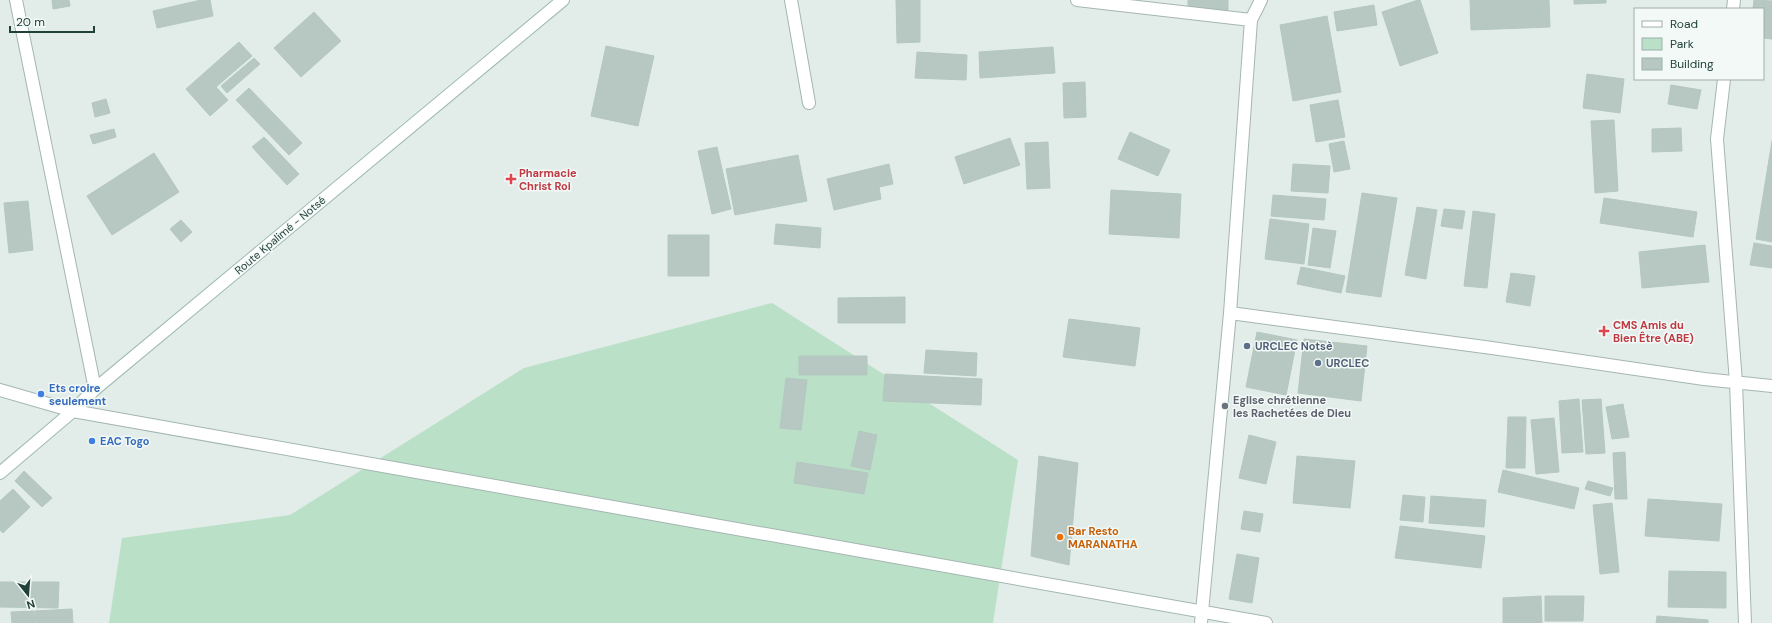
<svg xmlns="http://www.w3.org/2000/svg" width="1772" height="623" font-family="'DM Sans',sans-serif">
	<rect width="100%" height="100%" fill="#e2ede9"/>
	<path fill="#bae0c7" d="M772,303l246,157 -25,163h-884l13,-85 168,-23 234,-147z"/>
	<path fill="#b7c8c2" stroke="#b4c7c1" d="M52,0h17l1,6 -17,3z
		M201,0h9l3,16 -56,12 -4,-17z
		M896,0h24v42l-23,1z
		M1188,0h40v10h-40z
		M1418,0h2l18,53 -38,13 -18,-54z
		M1470,0h79l1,27 -79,3z
		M1574,0h32v3l-32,1z
		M1754,0l18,1v38l-9,-1v-29h-10z
		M1374,5l3,20 -40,6 -3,-19z
		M314,12l27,29 -40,36 -27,-29z
		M1327,16l14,76 -48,9 -13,-76z
		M239,42l13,14 -36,31 12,13 -18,16 -24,-27z
		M606,46l48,10 -16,70 -47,-10z
		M1053,47l2,26 -75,5 -1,-26z
		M917,52l50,3 -1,25 -51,-2z
		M254,58l6,6 -33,29 -6,-7z
		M1587,74l37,5 -4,34 -37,-5z
		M1085,82l1,35 -22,1 -1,-35z
		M1671,85l30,5 -4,19 -29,-5z
		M249,88l53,55 -13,12 -53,-55z
		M106,99l4,14 -15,4 -3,-14z
		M1338,100l7,37 -29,5 -6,-37z
		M1614,120l4,71 -23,2 -4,-72z
		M1681,128l1,23 -30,1v-23z
		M114,129l2,8 -23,7 -3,-9z
		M1130,132l40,18 -12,26 -40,-17z
		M264,137l35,37 -12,11 -35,-38z
		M1010,138l10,27 -56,19 -9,-27z
		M1344,141l6,28 -16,3 -5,-28z
		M1772,141v101l-16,-3z
		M1048,142l2,46 -23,1 -2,-46z
		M717,147l14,62 -19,5 -14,-63z
		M154,153l25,39 -67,43 -25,-39z
		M798,155l9,46 -72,14 -9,-46z
		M889,164l4,20 -14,3 2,12 -47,11 -7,-31z
		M1293,164l37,2 -2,27 -37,-2z
		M1111,190l70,4 -2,44 -70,-4z
		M1362,193l35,5 -16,99 -35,-5z
		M1273,195l53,4 -2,21 -53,-4z
		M1604,198l93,14 -4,25 -93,-14z
		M28,201l5,49 -24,3 -5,-50z
		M1417,207l20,3 -11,69 -21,-4z
		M1444,209l21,2 -3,18 -21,-3z
		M1473,211l22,3 -8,74 -23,-2z
		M1270,219l39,5 -5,40 -39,-5z
		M181,220l11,12 -11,10 -11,-13z
		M776,224l45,4 -1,20 -46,-4z
		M1313,228l23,3 -6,37 -22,-3z
		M668,235h41v41h-41z
		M1754,243l18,3v22l-22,-3z
		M1705,245l4,37 -67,6 -3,-36z
		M1301,267l44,9 -4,17 -44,-9z
		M1511,273l24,3 -5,30 -24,-4z
		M905,297v26h-67v-25z
		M1069,319l71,9 -5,38 -72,-9z
		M1257,332l40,8 -11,55 -40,-8z
		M1304,339l63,7 -6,55 -63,-8z
		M926,350l51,3 -1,23 -52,-3z
		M799,356h68v19h-68z
		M885,374l97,5 -1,26 -98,-4z
		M786,378l21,2 -6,50 -21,-2z
		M1579,399l4,53 -21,1 -3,-52z
		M1601,399l4,54 -19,1 -4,-54z
		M1623,404l6,33 -17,2 -6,-32z
		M1508,417h18l-1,51h-19z
		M1554,418l5,54 -23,2 -5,-54z
		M859,431l18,4 -7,35 -19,-4z
		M1249,435l27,7 -10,42 -27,-6z
		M1625,452l2,47h-12l-2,-46z
		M1039,456l39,7 -9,102 -38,-9z
		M1297,456l58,5 -5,47 -57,-5z
		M797,462l71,11 -4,21 -70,-11z
		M1503,470l76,18 -5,21 -76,-17z
		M24,471l28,27 -10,9 -27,-26z
		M1588,481l25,7 -3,8 -25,-7z
		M13,489l17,18 -27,26 -3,-3v-29z
		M1403,495l22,2 -2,25 -23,-2z
		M1431,496l55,4 -2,27 -55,-4z
		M1648,499l74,5 -3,37 -74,-5z
		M1612,503l7,69 -19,2 -7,-69z
		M1244,511l19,3 -3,18 -19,-3z
		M1400,526l85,10 -4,32 -86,-10z
		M1237,554l22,4 -7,45 -23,-4z
		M1669,571l57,1v36l-58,-1z
		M0,582h59l-1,26 -58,-1z
		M1541,596l1,27h-39v-25z
		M1545,596h39l-1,25h-38z
		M72,609l1,14h-37l-1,-12z
		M34,611l1,12h-23l-1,-11z
		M1657,616l51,4v3h-52z"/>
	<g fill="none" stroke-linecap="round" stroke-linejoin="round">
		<defs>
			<path id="street" d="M16,0l79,389
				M791,0l18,103
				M1077,0l174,20
				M1733,9l1,-9
				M1724,79l-7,60 19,243 9,241
				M1230,313l262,35 212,31 68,7
				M0,390l73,21 1193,212
				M1201,623l29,-310 21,-293 10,-20"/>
			<path id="secondary" d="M0,473l73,-62 22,-22 468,-389"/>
		</defs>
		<use href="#street" stroke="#a4b6b1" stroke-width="14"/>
		<use href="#secondary" stroke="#a0bab3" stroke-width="14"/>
		<use href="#street" stroke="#fff" stroke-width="12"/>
		<use href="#secondary" stroke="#fff" stroke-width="12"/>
	</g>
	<g fill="#e0444e" stroke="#f3f9f7" stroke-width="1.5">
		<path d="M509 173h4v4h4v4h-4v4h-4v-4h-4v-4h4z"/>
		<path d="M1602 325h4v4h4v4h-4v4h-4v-4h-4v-4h4z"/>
	</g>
	<g fill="#5c6f8a" stroke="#f3f9f7" stroke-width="1.5">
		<circle cx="1247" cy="346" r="4"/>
		<circle cx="1318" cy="363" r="4"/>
	</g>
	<g fill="#3f7fe0" stroke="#f3f9f7" stroke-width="1.5">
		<circle cx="41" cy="394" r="4"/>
		<circle cx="92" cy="441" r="4"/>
	</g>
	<circle fill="#6b7280" stroke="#f3f9f7" stroke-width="1.5" cx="1225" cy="406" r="4"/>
	<circle fill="#e8710a" stroke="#f3f9f7" stroke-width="1.5" cx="1060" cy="537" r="4"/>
	<g text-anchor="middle" stroke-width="3" stroke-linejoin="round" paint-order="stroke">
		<g font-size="11" font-weight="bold" fill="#be3a42" stroke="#f3f9f7" text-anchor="start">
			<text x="519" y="177">Pharmacie<tspan x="519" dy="13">Christ Roi</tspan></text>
			<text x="1613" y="329">CMS Amis du<tspan x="1613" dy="13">Bien Être (ABE)</tspan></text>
		</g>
		<g font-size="11" fill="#21403a" stroke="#f3f9f7">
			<text transform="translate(280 235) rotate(-40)" y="4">Route Kpalimé - Notsé</text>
		</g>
		<g font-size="11" font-weight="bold" fill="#4e5e75" stroke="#f3f9f7" text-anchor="start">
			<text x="1255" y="350">URCLEC Notsè</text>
			<text x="1326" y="367">URCLEC</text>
		</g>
		<g font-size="11" font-weight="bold" fill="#366cbe" stroke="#f3f9f7" text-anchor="start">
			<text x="49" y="392">Ets croire<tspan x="49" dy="13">seulement</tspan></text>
			<text x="100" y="445">EAC Togo</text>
		</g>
		<g font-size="11" font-weight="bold" fill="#5b616d" stroke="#f3f9f7" text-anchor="start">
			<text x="1233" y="404">Eglise chrétienne<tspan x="1233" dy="13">les Rachetées de Dieu</tspan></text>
		</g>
		<g font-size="11" font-weight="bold" fill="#c56008" stroke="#f3f9f7" text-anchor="start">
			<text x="1068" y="535">Bar Resto<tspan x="1068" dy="13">MARANATHA</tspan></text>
		</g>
	</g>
	<rect x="1634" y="8" width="130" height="72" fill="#f3f9f7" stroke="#9fafab"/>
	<rect x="1642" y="21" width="20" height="6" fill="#ffffff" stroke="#9fafab"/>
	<text x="1670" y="28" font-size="12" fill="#21403a">Road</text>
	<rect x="1642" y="38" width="20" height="12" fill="#bae0c7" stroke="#9fafab"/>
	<text x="1670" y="48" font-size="12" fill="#21403a">Park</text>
	<rect x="1642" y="58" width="20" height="12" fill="#b7c8c2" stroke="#9fafab"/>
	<text x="1670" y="68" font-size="12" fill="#21403a">Building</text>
	<g transform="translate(28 595) rotate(163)" stroke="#f3f9f7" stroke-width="3" paint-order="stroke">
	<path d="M0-3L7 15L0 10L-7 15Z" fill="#21403a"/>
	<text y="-6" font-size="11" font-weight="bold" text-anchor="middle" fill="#21403a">N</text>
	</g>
	<path d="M10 26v6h84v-6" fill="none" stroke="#21403a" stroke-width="2"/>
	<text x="16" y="26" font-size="12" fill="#21403a" stroke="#f3f9f7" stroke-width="3" paint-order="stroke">20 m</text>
</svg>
